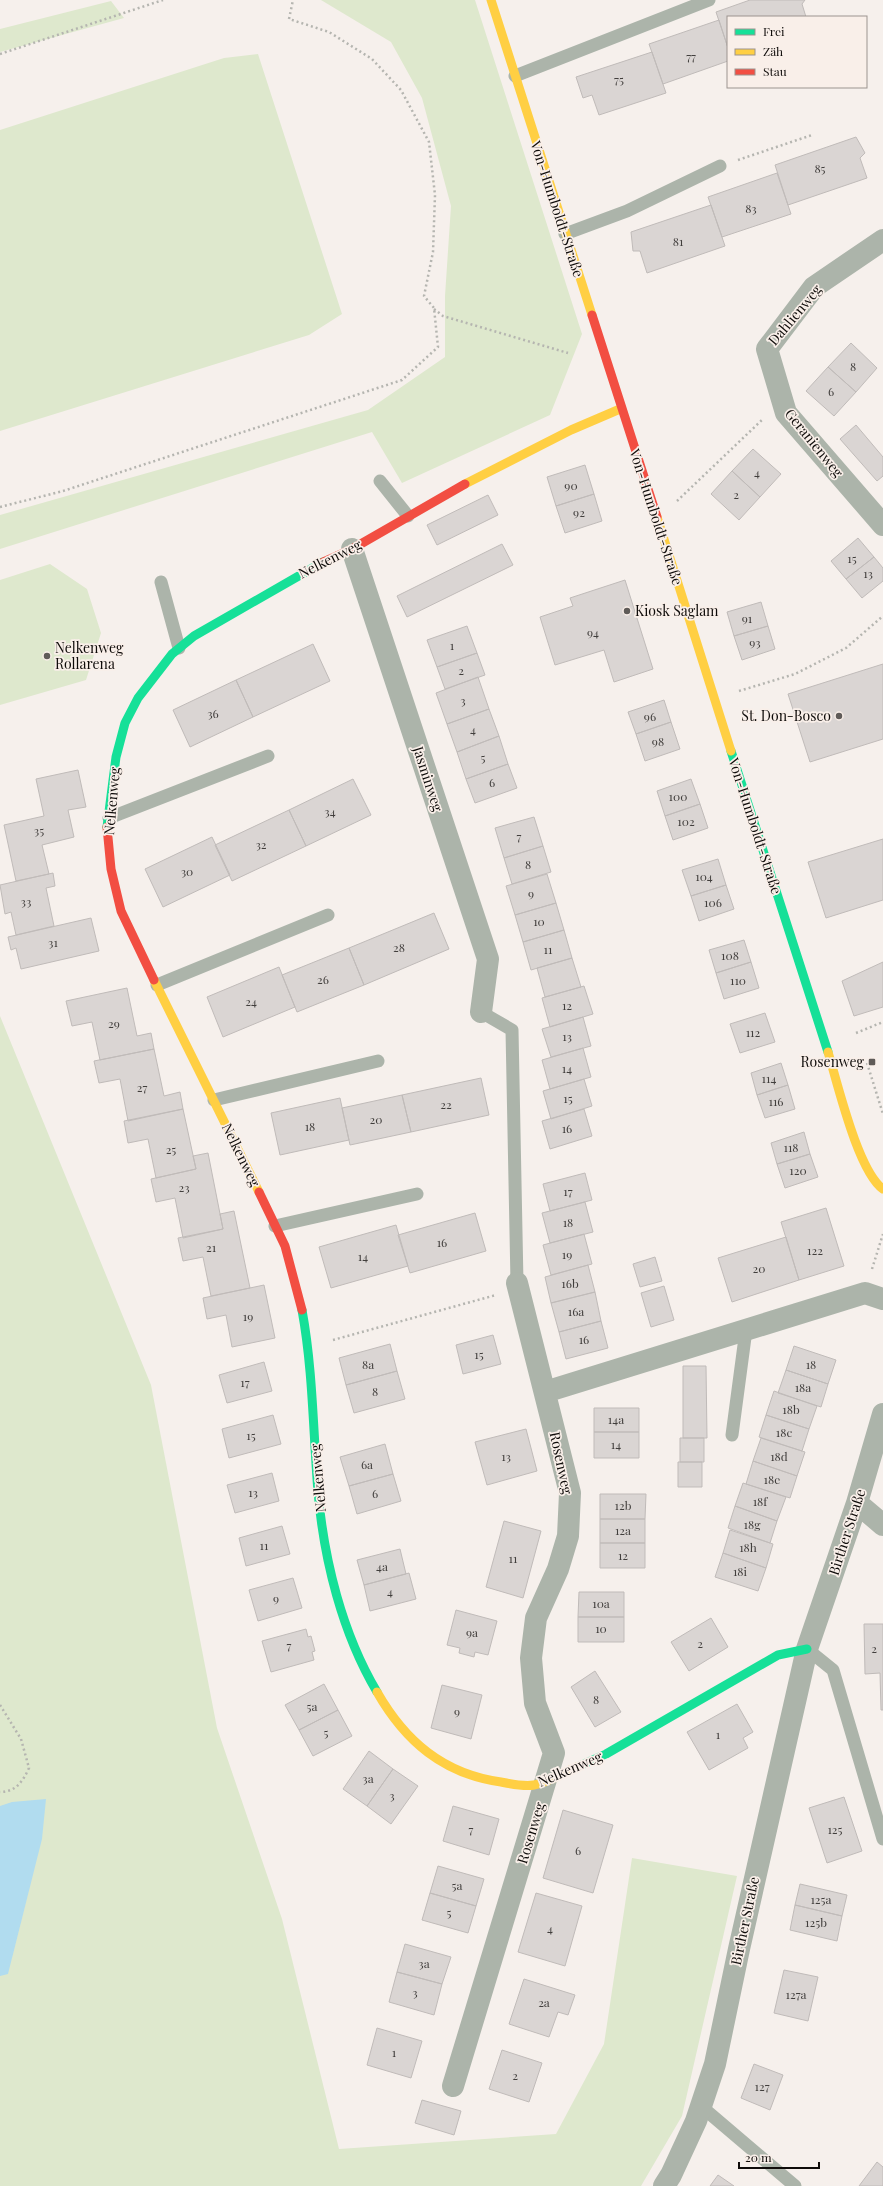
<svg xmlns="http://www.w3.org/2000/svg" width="883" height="2186" font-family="'Playfair Display',serif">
	<rect width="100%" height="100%" fill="#f6f0ec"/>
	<path fill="#dee8cd" d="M321,0h154l107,334 -32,81 -148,68 -30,-51 -372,117v-34l368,-105 77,-53v-61l6,-90 -29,-108 -31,-56z
		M111,1l13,17 -124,34v-23z
		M258,54l84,260 -33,21 -309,96v-301l224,-72z
		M50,564l37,25 14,44 -15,47 -86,25v-125z
		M0,1016l151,369 66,343 65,191 57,230 217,-15 48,-90 28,-186 105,18 -55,240 -41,70h-641z"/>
	<path fill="#b1dcef" d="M46,1799l-4,40 -34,135 -8,2v-170l12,-4z"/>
	<path fill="#dad5d3" stroke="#c0bbb9" d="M750,0h55l-3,4 4,13h-78v31l-12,-36z
		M719,20l9,28v13l-65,23 -14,-40z
		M652,52l14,41 -67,22 -7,-20 -9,3 -7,-21z
		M856,137l9,16 -5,5 7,20 -79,27 -13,-40z
		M777,173l14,41 -69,23 -14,-40z
		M711,205l14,41 -78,27 -7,-22h-7l-2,-19z
		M851,343l26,25 -21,24 -28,-25z
		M828,367l28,25 -22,24 -28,-25z
		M856,425l27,32v19l-6,5 -37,-42z
		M753,449l28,25 -21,23 -28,-26z
		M585,465l9,29 -38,12 -9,-29z
		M732,471l28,26 -21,23 -28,-26z
		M594,494l8,27 -37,12 -9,-27z
		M488,495l10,20 -61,30 -10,-20z
		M858,538l16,19 -28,22 -15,-18z
		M502,544l11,21 -106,52 -10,-21z
		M874,557l9,11v13l-21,17 -16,-19z
		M625,580l28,89 -39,13 -10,-32 -49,15 -15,-48 33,-11 -3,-8z
		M761,602l7,24 -34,10 -7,-24z
		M467,626l10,27 -40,14 -10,-27z
		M768,626l7,23 -33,11 -8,-24z
		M313,644l17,37 -77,36 -17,-37z
		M477,653l8,22 -40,14 -8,-22z
		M883,664v75l-73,23 -22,-68z
		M478,677l11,32 -42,15 -11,-31z
		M236,680l17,37 -63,30 -17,-37z
		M664,700l7,22 -35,12 -8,-22z
		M489,709l10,27 -42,16 -10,-28z
		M671,722l9,27 -35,12 -9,-27z
		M499,736l9,28 -42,15 -9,-27z
		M508,764l9,24 -42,15 -9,-24z
		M78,770l8,37 -18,3 6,27 -32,8 7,29 -33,7 -12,-56 40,-9 -8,-37z
		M353,779l18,36 -65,31 -17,-36z
		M691,779l9,25 -35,12 -8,-25z
		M700,804l8,24 -35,12 -8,-24z
		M289,810l17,36 -74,35 -17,-36z
		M534,817l9,29 -39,12 -9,-30z
		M212,837l18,38 -67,32 -18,-38z
		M883,839v61l-57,18 -18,-56z
		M543,846l8,26 -39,12 -8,-26z
		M718,859l8,26 -35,11 -9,-26z
		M53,873l2,13 -9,2 8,38 -38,9 -5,-23 -6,2 -5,-29z
		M547,874l9,29 -41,12 -9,-29z
		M726,885l8,24 -35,12 -8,-25z
		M556,903l8,27 -41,12 -8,-27z
		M434,913l15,36 -85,36 -15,-37z
		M91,918l8,33 -78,18 -5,-21 -5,2 -3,-13z
		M564,930l8,28 -41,12 -8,-28z
		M744,940l7,22 -35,11 -7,-23z
		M349,948l15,37 -67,27 -15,-37z
		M572,958l9,29 -36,10 -8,-29z
		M751,962l8,26 -35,11 -8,-26z
		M883,962v45l-29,9 -12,-35z
		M279,967l16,40 -72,30 -16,-40z
		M584,986l9,28 -43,13 -8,-29z
		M127,988l10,48 14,-3 3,16 -54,11 -8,-38 -20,4 -6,-25z
		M765,1013l10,29 -35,11 -10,-29z
		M583,1017l8,29 -40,11 -9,-28z
		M583,1048l8,29 -41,12 -8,-29z
		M154,1049l10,47 16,-4 3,17 -55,12 -8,-42 -21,4 -5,-22z
		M781,1063l7,22 -31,10 -6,-22z
		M481,1078l8,37 -78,17 -9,-37z
		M584,1079l8,27 -41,13 -8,-28z
		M788,1085l7,24 -30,9 -8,-23z
		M402,1095l9,37 -61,13 -8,-37z
		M340,1098l9,42 -69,15 -9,-42z
		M183,1109l13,60 -40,9 -8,-39 -20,4 -4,-22z
		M584,1109l8,27 -42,13 -8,-28z
		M804,1132l6,22 -33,10 -6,-21z
		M208,1153l15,76 -40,9 -8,-40 -19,4 -5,-23 45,-10 -3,-13z
		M810,1154l8,23 -33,11 -8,-24z
		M585,1173l7,27 -42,11 -7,-27z
		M585,1202l8,30 -43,11 -8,-30z
		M826,1208l18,58 -45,14 -18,-58z
		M234,1211l16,77 -39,8 -8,-39 -20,4 -5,-23 45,-9 -3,-15z
		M475,1213l11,38 -76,22 -12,-38z
		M396,1225l12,41 -77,22 -12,-41z
		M584,1234l8,30 -41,11 -8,-30z
		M786,1237l13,43 -67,22 -14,-44z
		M655,1257l7,24 -22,6 -7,-23z
		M588,1265l7,27 -44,11 -6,-26z
		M264,1285l11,53 -43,9 -6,-32 -19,4 -4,-21z
		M664,1286l10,34 -23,7 -10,-34z
		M595,1292l6,29 -42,11 -8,-29z
		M601,1321l7,27 -42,11 -7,-27z
		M493,1335l8,29 -38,10 -7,-29z
		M390,1344l7,27 -51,14 -7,-27z
		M794,1346l42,14 -8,24 -42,-14z
		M264,1362l8,29 -45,12 -8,-28z
		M683,1366h23l1,72h-24z
		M786,1370l42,14 -7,23 -43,-14z
		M397,1371l8,28 -51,14 -8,-28z
		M774,1391l43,15 -8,23 -43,-14z
		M594,1408h45v24h-45z
		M273,1415l8,29 -52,14 -7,-29z
		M766,1415l43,14 -7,22 -43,-14z
		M526,1429l11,42 -50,14 -12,-43z
		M594,1432h45v26h-45z
		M680,1438h24v24h-24z
		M761,1438l44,14 -8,24 -44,-15z
		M385,1444l8,30 -44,12 -9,-29z
		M753,1461l44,15 -7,22 -44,-14z
		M678,1462h24v25h-24z
		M272,1473l7,28 -44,12 -8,-28z
		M393,1474l8,27 -44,13 -8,-28z
		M743,1483l43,14 -9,24 -42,-15z
		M600,1494h46l-1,25h-45z
		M735,1506l42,15 -7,22 -42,-15z
		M600,1519h45v24h-45z
		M504,1521l37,10 -18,67 -37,-11z
		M282,1526l8,28 -44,12 -7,-28z
		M730,1530l43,14 -7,24 -43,-15z
		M600,1543h45v25h-45z
		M400,1549l6,25 -42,11 -7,-25z
		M723,1553l43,15 -8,23 -43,-14z
		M409,1573l7,26 -46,12 -6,-26z
		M293,1578l9,30 -44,13 -9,-31z
		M579,1592h45v25h-46z
		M456,1610l41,11 -9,34 -13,-3 -1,5 -15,-4 1,-5 -13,-3z
		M578,1617h46v25h-46z
		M711,1618l17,29 -39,24 -18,-29z
		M864,1624h19v86h-2l-1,-37 -15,1z
		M306,1629l2,8 3,-1 4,15 -3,1 2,8 -43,12 -9,-31z
		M595,1671l26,41 -26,15 -24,-40z
		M324,1684l14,26 -39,20 -14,-25z
		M442,1685l40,10 -11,44 -40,-11z
		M737,1704l16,28 -10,6 5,10 -39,22 -22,-38z
		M338,1710l14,26 -39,20 -14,-26z
		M369,1751l24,18 -26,37 -24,-17z
		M393,1769l25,17 -27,38 -24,-18z
		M844,1797l18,54 -35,12 -18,-55z
		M453,1806l46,13 -10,36 -46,-14z
		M563,1810l50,15 -20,68 -50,-15z
		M438,1866l46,13 -8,27 -46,-13z
		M800,1884l47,11 -5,21 -47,-11z
		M430,1893l46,13 -8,27 -46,-13z
		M536,1893l46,13 -17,60 -47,-14z
		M795,1905l47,11 -5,25 -47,-11z
		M405,1944l46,13 -9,27 -45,-12z
		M784,1970l34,7 -10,44 -34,-8z
		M397,1972l45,12 -8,31 -45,-13z
		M524,1979l51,16 -7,20 -10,-3 -9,25 -40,-13z
		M377,2028l45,13 -11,37 -44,-13z
		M502,2050l40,13 -13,39 -40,-13z
		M754,2064l29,11 -13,35 -29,-12z
		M422,2100l39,11 -7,24 -39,-12z
		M877,2162l6,5v19h-24z
		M718,2175l16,11h-24z"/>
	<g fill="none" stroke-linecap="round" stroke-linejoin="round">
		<path stroke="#b5b5b0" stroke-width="2.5" stroke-dasharray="2 3" stroke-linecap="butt" d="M0,54l163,-54
			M738,160l74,-25
			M434,309l9,7 125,37
			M677,501l86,-82
			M0,507l63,-16 339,-111 36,-33 -4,-39 -10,-12 9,-44 2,-57 -6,-53 -28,-52 -29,-31 -43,-27 -40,-13 4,-19
			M739,691l56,-17 51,-26 37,-32
			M856,1033l27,-11
			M867,1063l16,51
			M872,1269l11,-35
			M333,1340l163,-45
			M0,1705l21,34 8,29c-6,13 -13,24 -29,24"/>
		<path stroke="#acb4aa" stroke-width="13" d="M515,76l194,-76
			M565,234l62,-23 93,-45
			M380,481l28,35
			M161,582l18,66
			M109,818l159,-62
			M157,985l171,-70
			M481,1012l31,18 5,253
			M214,1100l164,-39
			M275,1226l142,-32
			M732,1435l14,-105
			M807,1649l26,21 50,169
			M702,2107l93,79"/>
		<path stroke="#acb4aa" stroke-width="22" d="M883,240l-69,47 -47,62 19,64 97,112
			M352,549l136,410 -7,53
			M545,1392l320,-99 18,6
			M857,1503l26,22
			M453,2086l101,-333 -19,-50 -4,-45 5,-40 22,-49 10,-33 2,-43 -53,-210
			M664,2186l7,-11 25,-54 19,-57 24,-115 68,-300 50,-146 26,-89"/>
		<path stroke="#16e098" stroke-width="9" d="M731,751l97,301
			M107,827l9,-70 9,-34 13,-25 34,-44 22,-18 129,-74
			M302,1310c11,60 11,121 16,182 6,68 24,141 59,200
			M577,1767l29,-13 172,-99 29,-6"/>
		<path stroke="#ffcf43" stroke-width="9" d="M491,0l101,315
			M465,484l106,-54 49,-21
			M657,517l74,234
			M154,980l105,212
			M828,1052c10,33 30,119 55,137
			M377,1692c28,49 66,82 124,90 10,2 23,5 33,3 15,-3 29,-12 43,-18"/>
		<path stroke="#f24e42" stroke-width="9" d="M592,315l65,202
			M323,562l29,-13 113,-65
			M107,827l4,42 10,42 33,69
			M259,1192l26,54 17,64"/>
	</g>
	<g fill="#5f5b58" stroke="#f9efe9" stroke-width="1.5">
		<circle cx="627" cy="611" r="4"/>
		<circle cx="47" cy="656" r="4"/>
		<circle cx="839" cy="716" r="4"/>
		<rect x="868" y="1058" width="8" height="8" rx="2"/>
	</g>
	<g text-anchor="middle" stroke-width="3.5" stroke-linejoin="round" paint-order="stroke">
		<g font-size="12" fill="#413e3c">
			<text x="691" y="61">77</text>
			<text x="619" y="84">75</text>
			<text x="820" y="173">85</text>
			<text x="751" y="213">83</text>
			<text x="678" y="246">81</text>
			<text x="853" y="371">8</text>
			<text x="831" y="396">6</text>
			<text x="757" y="477">4</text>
			<text x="571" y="490">90</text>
			<text x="736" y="499">2</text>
			<text x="579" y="517">92</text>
			<text x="852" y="563">15</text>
			<text x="868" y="578">13</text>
			<text x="747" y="623">91</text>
			<text x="593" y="637">94</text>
			<text x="755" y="647">93</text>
			<text x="452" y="650">1</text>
			<text x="461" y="675">2</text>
			<text x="463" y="705">3</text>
			<text x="213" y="718">36</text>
			<text x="650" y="721">96</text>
			<text x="473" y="734">4</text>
			<text x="658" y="746">98</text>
			<text x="483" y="762">5</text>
			<text x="492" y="787">6</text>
			<text x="678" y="801">100</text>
			<text x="330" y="816">34</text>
			<text x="686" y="826">102</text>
			<text x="39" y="835">35</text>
			<text x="519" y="841">7</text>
			<text x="261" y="849">32</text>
			<text x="528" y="869">8</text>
			<text x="187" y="876">30</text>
			<text x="704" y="881">104</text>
			<text x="531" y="898">9</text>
			<text x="26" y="906">33</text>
			<text x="713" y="907">106</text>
			<text x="539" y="926">10</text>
			<text x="53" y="947">31</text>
			<text x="399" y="952">28</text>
			<text x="548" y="954">11</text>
			<text x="730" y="960">108</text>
			<text x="323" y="984">26</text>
			<text x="738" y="985">110</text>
			<text x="251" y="1006">24</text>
			<text x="567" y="1010">12</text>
			<text x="114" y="1028">29</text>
			<text x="753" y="1037">112</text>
			<text x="567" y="1041">13</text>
			<text x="567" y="1073">14</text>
			<text x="769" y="1083">114</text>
			<text x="142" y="1092">27</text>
			<text x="568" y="1103">15</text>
			<text x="776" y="1106">116</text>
			<text x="446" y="1109">22</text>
			<text x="376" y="1124">20</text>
			<text x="310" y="1131">18</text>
			<text x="567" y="1133">16</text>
			<text x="791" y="1152">118</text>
			<text x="171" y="1154">25</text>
			<text x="798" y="1175">120</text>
			<text x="184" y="1192">23</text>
			<text x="568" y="1196">17</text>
			<text x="568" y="1227">18</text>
			<text x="442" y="1247">16</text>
			<text x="211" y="1252">21</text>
			<text x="815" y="1255">122</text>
			<text x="567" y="1259">19</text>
			<text x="363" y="1261">14</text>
			<text x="759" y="1273">20</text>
			<text x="570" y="1288">16b</text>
			<text x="576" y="1316">16a</text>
			<text x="248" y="1321">19</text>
			<text x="584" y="1344">16</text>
			<text x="479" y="1359">15</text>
			<text x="368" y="1369">8a</text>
			<text x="811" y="1369">18</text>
			<text x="245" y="1387">17</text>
			<text x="803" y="1392">18a</text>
			<text x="375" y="1396">8</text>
			<text x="791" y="1414">18b</text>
			<text x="616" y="1424">14a</text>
			<text x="784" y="1437">18c</text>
			<text x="251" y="1440">15</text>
			<text x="616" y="1449">14</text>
			<text x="506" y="1461">13</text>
			<text x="779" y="1461">18d</text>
			<text x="367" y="1469">6a</text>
			<text x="772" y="1484">18e</text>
			<text x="253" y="1497">13</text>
			<text x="375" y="1498">6</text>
			<text x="760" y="1506">18f</text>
			<text x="623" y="1510">12b</text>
			<text x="752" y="1529">18g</text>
			<text x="623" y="1535">12a</text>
			<text x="264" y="1550">11</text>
			<text x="748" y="1552">18h</text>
			<text x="623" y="1560">12</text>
			<text x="513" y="1563">11</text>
			<text x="382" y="1571">4a</text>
			<text x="740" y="1576">18i</text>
			<text x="390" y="1596">4</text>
			<text x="276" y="1603">9</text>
			<text x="601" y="1608">10a</text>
			<text x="601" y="1633">10</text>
			<text x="472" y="1637">9a</text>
			<text x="700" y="1648">2</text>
			<text x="289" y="1650">7</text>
			<text x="874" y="1653">2</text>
			<text x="596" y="1704">8</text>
			<text x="312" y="1711">5a</text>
			<text x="457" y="1716">9</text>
			<text x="326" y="1737">5</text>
			<text x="718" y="1739">1</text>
			<text x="368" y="1783">3a</text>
			<text x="392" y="1800">3</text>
			<text x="471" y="1834">7</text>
			<text x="835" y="1834">125</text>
			<text x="578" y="1855">6</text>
			<text x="457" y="1890">5a</text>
			<text x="821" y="1904">125a</text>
			<text x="449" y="1917">5</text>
			<text x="816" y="1927">125b</text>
			<text x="550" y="1933">4</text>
			<text x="424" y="1968">3a</text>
			<text x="415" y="1997">3</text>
			<text x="796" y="1999">127a</text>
			<text x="544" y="2007">2a</text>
			<text x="394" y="2057">1</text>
			<text x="515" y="2080">2</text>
			<text x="762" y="2091">127</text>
		</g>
		<g font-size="14" fill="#0e0b09" stroke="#f9efe9">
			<text transform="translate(557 209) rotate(72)" y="5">Von-Humboldt-Straße</text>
			<text transform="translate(795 315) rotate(-50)" y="5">Dahlienweg</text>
			<text transform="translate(814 443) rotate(51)" y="5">Geranienweg</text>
			<text transform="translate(656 517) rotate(72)" y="5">Von-Humboldt-Straße</text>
			<text transform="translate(330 559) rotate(-27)" y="5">Nelkenweg</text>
			<text transform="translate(428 779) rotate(72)" y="5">Jasminweg</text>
			<text transform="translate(112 801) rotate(-85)" y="5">Nelkenweg</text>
			<text transform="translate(755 826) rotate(72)" y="5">Von-Humboldt-Straße</text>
			<text transform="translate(241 1155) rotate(64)" y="5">Nelkenweg</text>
			<text transform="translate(561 1463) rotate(78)" y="5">Rosenweg</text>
			<text transform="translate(318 1478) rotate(-95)" y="5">Nelkenweg</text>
			<text transform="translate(847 1532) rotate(-72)" y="5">Birther Straße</text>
			<text transform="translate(570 1769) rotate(-23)" y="5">Nelkenweg</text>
			<text transform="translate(531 1833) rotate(-73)" y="5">Rosenweg</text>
			<text transform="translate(745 1921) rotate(-78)" y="5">Birther Straße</text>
		</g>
		<g font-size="14" fill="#0e0b09" stroke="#f9efe9" text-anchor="start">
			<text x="635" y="616">Kiosk Saglam</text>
			<text x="55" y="653">Nelkenweg<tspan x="55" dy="16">Rollarena</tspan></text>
			<text x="831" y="721" text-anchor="end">St. Don-Bosco</text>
			<text x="864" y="1067" text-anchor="end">Rosenweg</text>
		</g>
	</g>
	<rect x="727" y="16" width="140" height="72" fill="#f9efe9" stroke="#9b948f"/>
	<rect x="735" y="29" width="20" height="6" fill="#16e098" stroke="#9b948f"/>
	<text x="763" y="36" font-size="12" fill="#0e0b09">Frei</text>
	<rect x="735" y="49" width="20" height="6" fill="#ffcf43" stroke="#9b948f"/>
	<text x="763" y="56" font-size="12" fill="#0e0b09">Zäh</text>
	<rect x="735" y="69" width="20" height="6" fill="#f24e42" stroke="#9b948f"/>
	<text x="763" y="76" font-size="12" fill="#0e0b09">Stau</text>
	<path d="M739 2162v6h80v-6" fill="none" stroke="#0e0b09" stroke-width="2"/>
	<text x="745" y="2162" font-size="12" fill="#0e0b09" stroke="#f9efe9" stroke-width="3" paint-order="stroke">20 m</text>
</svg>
